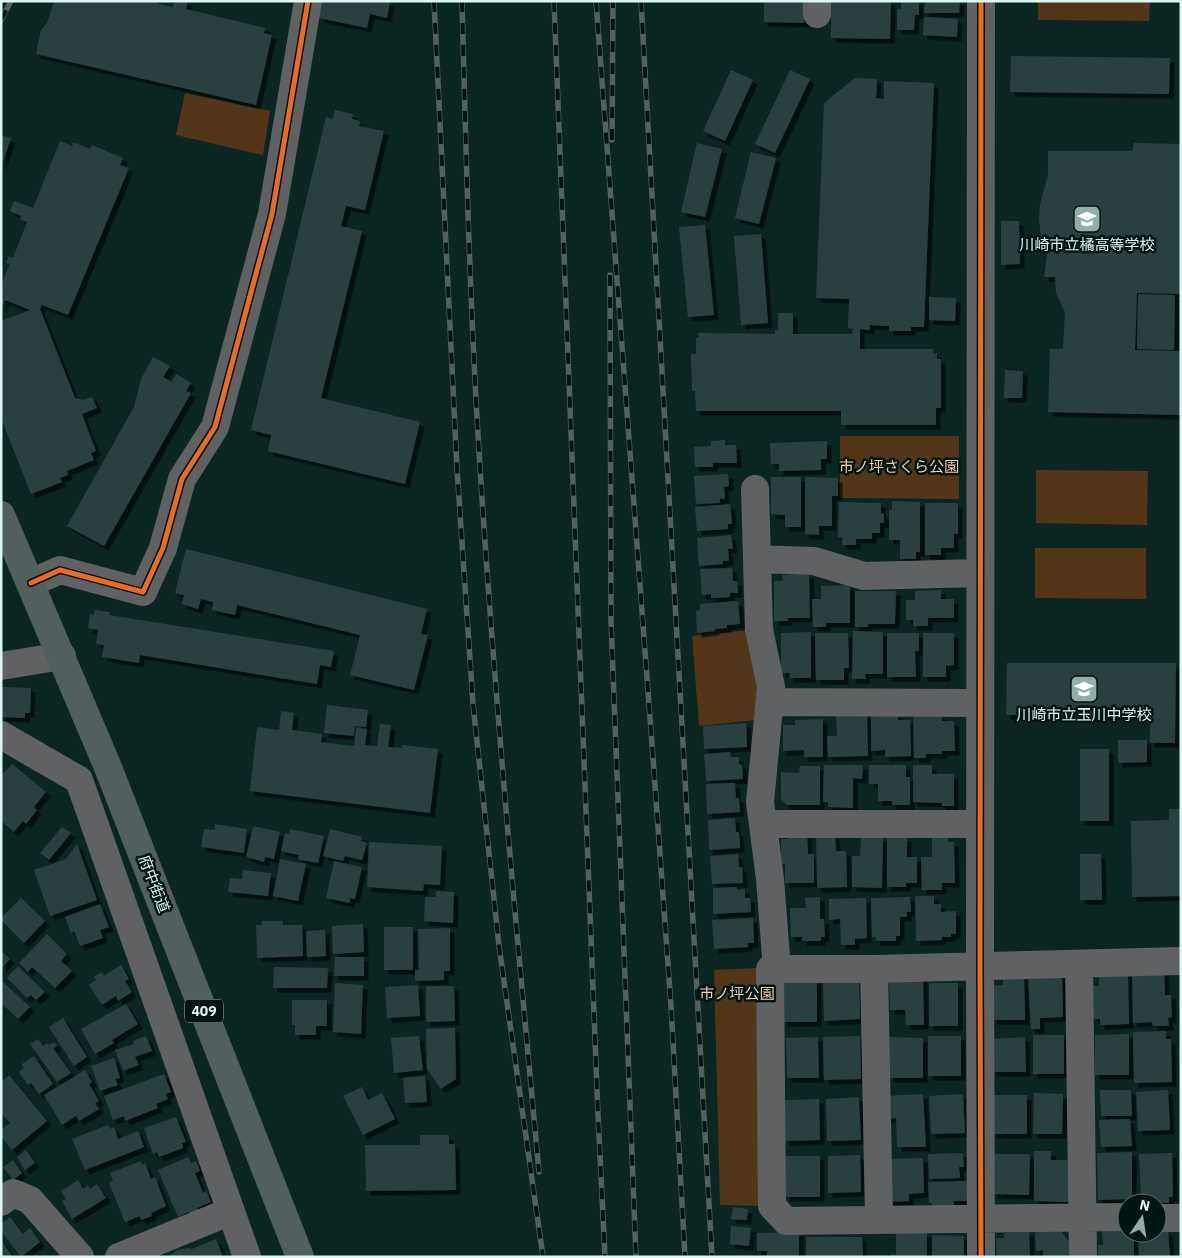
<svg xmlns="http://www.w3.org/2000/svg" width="1182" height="1258" font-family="'IBM Plex Sans','Noto Sans JP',sans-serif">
	<defs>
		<filter id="shadow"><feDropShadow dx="4.5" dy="4.5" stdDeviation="0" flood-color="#0009"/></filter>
	</defs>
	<rect width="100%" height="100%" fill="#0b2522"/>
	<path fill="#523617" d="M1038,1h112l-1,20 -111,-1z
		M185,93l85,18 -7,44 -87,-20z
		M840,436h119v63l-119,-1z
		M1036,470l112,1 -1,54 -111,-2z
		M1035,548h111v51l-111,-1z
		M759,629l-2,91 -58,6 -7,-90z
		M759,968l2,238 -41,-1 -6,-235z"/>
	<path fill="#294140" filter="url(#shadow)" d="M54,1h104v3l15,3 2,-6h13l-2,8 79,19 -1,5 8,2 -16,70 -220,-51 5,-24 6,-7z
		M322,1h68l-3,17 -17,-4 -3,14 -48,-10z
		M764,1h40v22l-40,-1z
		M831,1h60l-1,38 -59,-1z
		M901,1h18v14h-4l-1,15h-17v-21h4z
		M925,1h35l-1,12h-35z
		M924,17l34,2 -1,18 -34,-2z
		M1011,56l159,2 -1,36 -159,-2z
		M731,70l22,10 -28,61 -22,-10z
		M790,70l20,9 -35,74 -20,-9z
		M855,78l22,1 -1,19 8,1v-18l50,2 -10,244h-13v4h-22v-5l-19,-1v5l-10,-1v20h73v5l4,-1v6h4v49h-5v17h-95v-14h-145l-1,-20h-3l-1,-37h5v-16h3l-1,-5 77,1v-4h3v-17h15v21h59l1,-5 -5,-1 1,-29 -33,-1 8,-195z
		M335,110l18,4 -1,5 8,2 -1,5 25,5 -19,79 -19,-4 -5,20 21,5 -41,167 99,24 -15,62 -137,-33 3,-16 -20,-5 75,-313 7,2z
		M1,135l10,3 -9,27h-1z
		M60,141l12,5 1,-4 17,7 2,-4 31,13 -3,7 9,3 -61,147 -26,-10 -2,4 35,89 8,2 9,-3 5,11 -15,6 14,37 -5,2 3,7 -27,11 1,4 -8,3 2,4 -31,12 -30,-76v-97l29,-11 -25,-10 -4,9v-24l9,-21 -4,-1 3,-7 4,2 14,-36 -7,-3 1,-3 -11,-5 4,-10 19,7z
		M697,143l25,6 -17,68 -24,-5z
		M1134,143l47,1v150l-44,-1 -2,57 46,1v64l-133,-3 2,-63h13l2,-37 -9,-19 -1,-16h-11l3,-23 -6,-15 -2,-21 1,-14 8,-29v-24h84z
		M751,152l25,6 -17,66 -24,-6z
		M1001,221h18l1,43 -19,1z
		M705,225l9,90 -26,2 -9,-90z
		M761,234l7,89 -27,2 -7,-89z
		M1138,294l37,1 -1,55 -37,-1z
		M929,297l27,1 -1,23 -26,-1z
		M153,357l17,9 -7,11 9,5 4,-8 15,9 -5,8 5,2 -87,153 -37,-20 67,-119 7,-28z
		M1005,370l18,1 -1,27h-18z
		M725,440v5h11l1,18h-24v4h-18l-1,-20 17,-1v-5z
		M827,441v18h-6v11l-42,1v-7h-8l-1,-21z
		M728,474l1,12 -5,1 1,12h-5v4l-24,1 -2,-28z
		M771,477h30v50h-16v-12l-14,-1z
		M805,477l33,1v18h-6v30h-13v9l-14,-1z
		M892,501l28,1v50h-4v7h-16v-19h-11v-30h3z
		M839,502l42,1v11l3,-1v10h-4v10h-8v6h-16v6h-14v-8h-4z
		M925,503h33v31h-4v14h-13v7h-16z
		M730,504l2,20h-4v5l-31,2 -2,-24z
		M731,535l2,14h-5l1,12h-6v3l-24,2 -2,-28z
		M186,549l241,60 -6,25 7,1 -14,55 -64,-15 10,-40 -123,-30 -2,10 -23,-5 1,-8 -12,-3 -3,10 -16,-5 2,-9 -9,-2z
		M732,568l1,13h4l1,12h-8v4l-19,1v-4l-9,1 -2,-26z
		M809,574l1,44h-22v3h-14v-40h9l-1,-6z
		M850,585v38h-24v4h-13l-1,-28h9v-13z
		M941,590v9h13v19h-26v8h-15v-6h-7v-20h9v-9z
		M855,591h41l-1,33h-27v3h-13z
		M738,601l2,23 -13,1v3l-12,1v2l-18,2 -1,-22 4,-1v-6z
		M95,610l15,2 -1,3 225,36 -3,16 -11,-2 -3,19 -177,-29 -1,8 -37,-6 2,-12 -8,-1 2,-14 -10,-2 2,-14 4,1z
		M853,631l30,1v42h-18l1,5h-14z
		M811,632v46h-22l1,-5h-9v-40z
		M815,633h33l1,35h-5v12h-28z
		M887,633h32v18h-4l1,26h-29z
		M923,633h31v32l-8,1v11h-23z
		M1007,663h169l-1,80h-25v-27l-144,-1z
		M1,687l30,1 -1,25h-5v5l-24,-1z
		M327,705l41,5 -2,17 -11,-1 -1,10 -30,-3z
		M281,711l13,2 -2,17 30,4 -1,8 33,4 2,-19 11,2 -2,16 12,1 3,-22 11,1 -3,22 14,1 1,-3 35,4 -8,64 -180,-22 7,-64 22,3z
		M836,714h31l1,42 -40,1 -1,-21h10z
		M898,714v6h12l1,36 -26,1v-7l-14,1v-36z
		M913,715h29v6h12l1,30h-13v3h-16v4h-12z
		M823,719v38h-19v-7l-21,1v-26h12v-5z
		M746,723l1,24 -43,2 -1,-23z
		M1118,740h29v22l-29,1z
		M1080,749h29v72h-29z
		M730,752l1,5h8v7l3,1 1,14 -37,2 -2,-27z
		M12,764l34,28 -12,15 3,3 -11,14 -3,-3 -9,11 -13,-11v-30l2,-2 -2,-1v-12z
		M824,765h39l-1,14 -9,-1v30l-25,-1v-5h-5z
		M869,765h37v12h4v28h-18v-4h-14v-17h-9z
		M913,765h19v9h22v32h-12v-3l-29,-1z
		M800,766h20v39h-33l-6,-6v-27l18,1z
		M735,783l1,15h3l1,14 -33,2 -1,-30z
		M1169,809h12v87l-49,1 -1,-76 38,-1z
		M735,818l1,14h3l1,16 -31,2 -1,-30z
		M215,824l32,5 -3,24 -43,-6 3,-18 11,1z
		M253,826l27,6 -6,27 -9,-2 -1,5 -18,-5z
		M62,827l9,6 -22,27 -9,-7z
		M290,829l34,7 -6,27 -20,-4 1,-4 -18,-4 4,-18 4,1z
		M330,829l32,8 -1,4 6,2 -5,17 -17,-4 -2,5 -20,-5z
		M788,834h19l1,20h6v29h-29v-19h-4v-25h7z
		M816,834h19l1,17h10l1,36 -30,1z
		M861,837h22l-1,51 -30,-1v-31h8z
		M887,837h20v20h10v26h-11v4h-19z
		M932,838h16v4h6l1,41h-13v7h-20l-1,-33h11z
		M369,842l73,4 -2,39 -16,-1 -1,7 -56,-4z
		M77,844l20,56 -47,16 -16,-46 32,-11z
		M738,854l1,13h3l1,16 -31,1 -2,-28z
		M1080,854h21l1,46h-22z
		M280,859l26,5 -8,37 -25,-5z
		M334,861l28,6 -7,32 -5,-1v5l-24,-5z
		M243,870l28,3 -3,23 -40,-4 2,-14 12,1z
		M737,887v3l8,-1v9h5l1,14 -38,2v-26z
		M436,891l18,1 -1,31 -29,-2 1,-24h11z
		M915,896h19v8h7v8l15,-1v23h-5v3h-9v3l-26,1z
		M820,897v22h4l1,18h-4v4h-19v-4h-11l-1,-29h16l-1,-10z
		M910,897l1,15h-4v5h-7v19h-4v5h-20v-4h-4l-1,-39z
		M21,898l24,23 -21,22 -23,-23v-2z
		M866,898l1,40 -12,1v6h-14l-1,-26 -11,1v-21z
		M100,904l9,23 -9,3 3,8 -23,8 -6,-15 -3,2 -6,-16z
		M753,918l1,25h-6v4l-34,2 -2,-29z
		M262,921h21v4h19l1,31 -46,2 -1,-33h6z
		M363,924l1,28 -31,2 -1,-28z
		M384,927h29v43h-29z
		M450,928v43h-6v9l-29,1v-11h4l-1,-41z
		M325,930l1,26 -19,1 -1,-26z
		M47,934l20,20 -6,7 11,10 -17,17 -23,-21 -4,5 -9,-9z
		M1,951l9,8 -9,10z
		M335,957h29v19h-30z
		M121,965l8,14 -4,2 7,11 -14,9 -2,-5 -14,9 -13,-20 7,-5 -2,-3 8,-5 2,4z
		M18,966l27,26 -9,8 -5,-5 -4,3 -20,-20z
		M274,967l54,1 -1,20h-54z
		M1164,971l1,24h6l1,22 -4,1 1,8h-16l-1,-4 -19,1 -1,-51z
		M1062,973l1,44 -23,1v11h-9l-3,-54z
		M1099,973h29l1,51 -29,1v-6h-7l-2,-33h8z
		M1024,976l1,44h-33l-1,-34 12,-1v-8z
		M923,977l1,48h-18l-1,-15h-15l-1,-32z
		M797,979l20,1v42h-34v-39h14z
		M859,979l1,40 -36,2 -1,-41z
		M3,982l27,25 -12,12 -17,-16v-19z
		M335,983l28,2 -2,49 -28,-2z
		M929,983h29v43h-29z
		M418,985l2,31 -33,2 -2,-31z
		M426,986h28l1,35 -29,1z
		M292,1000h35v26h-11v9h-21v-10h-3z
		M126,1004l12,20 -26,16 2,3 -19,11 -14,-25z
		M63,1018l24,39 -13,9 -25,-39z
		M455,1028l1,51 -15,10 -14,-20 -1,-40z
		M1166,1031v8h5l1,43 -38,1 -1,-51z
		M1129,1034v41h-34v-40z
		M1033,1035h31v39h-31z
		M146,1036l6,15 -17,6 4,8 -16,6 -8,-21 19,-6 -1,-3z
		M419,1036l4,34 -29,3 -3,-35z
		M860,1036l1,43 -37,1 -1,-43z
		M928,1036h33v40h-33z
		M818,1037l1,41h-32l-1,-40z
		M889,1037l34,1v40h-34z
		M1025,1037l1,35h-34l-1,-33z
		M38,1039l5,7 4,-3 2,2 5,-3 3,4 -4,2 18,25 -14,9 -27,-38z
		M34,1056l19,28 -14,10 -8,-11 -3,2 -9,-13 5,-4 -2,-4z
		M114,1058l6,20 -5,1 3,6 -18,6 -9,-25z
		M85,1070l7,12 -3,2 10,17 -4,2 4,6 -20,12 -3,-5 -14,9 -18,-30z
		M164,1074l7,18 -5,2 2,5 -12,5 2,4 -33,13 -1,-5 -11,4 -9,-24z
		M9,1075l38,46 -35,29 -11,-14v-6l9,-7 -9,-10v-31z
		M425,1076l2,26 -22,1 -2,-25z
		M362,1087l6,13 14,-7 13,26 -32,16 -20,-39z
		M1100,1090h31l1,26h-31z
		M1168,1090l2,40 -32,1 -2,-39z
		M1034,1093l29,1 -1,40h-29z
		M923,1094l3,53h-29l-1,-29 -9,1 -2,-23z
		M963,1094l2,39 -34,1 -2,-38z
		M992,1095h35v39h-35z
		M859,1097l2,43 -34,1 -1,-42z
		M819,1099l1,41 -35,1v-41z
		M176,1117l10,25 -4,1 1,5 -24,9 -2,-5 -4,2 -9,-26z
		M1130,1119l2,27 -31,1 -2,-27z
		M108,1125l2,4 4,-2 4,12 20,-8 6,16 -59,23 -13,-31z
		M420,1135h29v9h6l1,46 -90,1 -1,-46h55z
		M26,1150l9,13 -10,7 -8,-13z
		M1034,1151h17v9h19v42l-36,-1z
		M1132,1152v47l-34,1 -1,-47z
		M963,1153l1,14h-5l1,11 -31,1 -1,-25z
		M1172,1153l1,44h-4v6h-23l-1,-5 -4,1 -2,-45z
		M993,1154h37l-1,41 -36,-1z
		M860,1155l1,37 -33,1v-37z
		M784,1156h36v41h-35z
		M188,1157l3,6 5,-2 4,10 -5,2 8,20 3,-2 5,11 -14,6 2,5 -8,3 -2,-4 -11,5 -20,-47z
		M923,1158l1,35 -15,1v7l-21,1 -1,-43z
		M13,1160l9,13 -9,7 -10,-13z
		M141,1161l1,4 3,-2 6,16 4,-2 11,29 -15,7 1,3 -11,4 -1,-4 -15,6 -16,-39 4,-2 -3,-8z
		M78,1180l5,9 5,-4 2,4 7,-5 9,14 -34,21 -10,-18 4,-2 -5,-8z
		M967,1181v20h-13v5l-22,1v-4h-3l-1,-21z
		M733,1207l15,2 -1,11 -16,-1z
		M10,1217l13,17 7,-6 10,14 -19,15 -20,-26v-7z
		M731,1226l20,2 -2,18 -19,-2z
		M1127,1228v5h7v24h-36v-12h5l-1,-16z
		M1035,1231h26l10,13v13h-28v-7l-7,1z
		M1168,1231l2,26h-31l-1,-24z
		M799,1232v25h-32v-6h-10v-18z
		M896,1232l31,1v24h-36v-3l5,1z
		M1029,1232l1,25h-33l-1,-19h8v-5z
		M932,1235l32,1v21h-32z
		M806,1237h56l1,20h-57z
		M216,1239l7,18h-55l9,-7 11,-2 4,1z
		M1,1241l12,16h-12z"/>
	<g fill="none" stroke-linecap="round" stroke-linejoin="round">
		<path stroke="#5f6162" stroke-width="28" d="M817,14v-13
			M755,489l4,140 12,58 -11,115 10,77 7,90
			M757,559l57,2 50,15 116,-3
			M31,583l29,-13 83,22 20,-44 19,-69 33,-52 57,-213 36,-213
			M1,666l61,-10
			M770,702l210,1
			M1,735l78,45 168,477
			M763,824h217
			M1079,965l4,292
			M874,969l5,250
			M1,1202l12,-9 17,7 50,57
			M1127,1217l-341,4 -14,-15 -2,-237h104l307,-8
			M1157,1218h24
			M119,1257l112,-46
			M981,1257l-1,-292 1,-964"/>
		<path stroke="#535e5e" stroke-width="28" d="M1,515l106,250 193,492"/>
		<defs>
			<path id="rail" d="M434,1l23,468 16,235 26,242 44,311
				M462,1c4,155 8,311 18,466 15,235 37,470 59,705
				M554,1l44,1114 7,142
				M596,1l56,743 19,262 14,251
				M641,1l71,1256
				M1,20l10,-19
				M612,140l1,-139
				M610,275l1,346 25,636"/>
		</defs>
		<use href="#rail" stroke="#53605e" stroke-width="5.5"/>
		<use href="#rail" stroke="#001612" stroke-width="4" stroke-dasharray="11" stroke-linecap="butt"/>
		<defs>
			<path id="cycleway" d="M31,583l29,-13 83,22 20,-44 19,-69 33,-52 57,-213 36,-213
				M981,1257l-1,-292 1,-964"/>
		</defs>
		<use href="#cycleway" stroke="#001612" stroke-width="8"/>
		<use href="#cycleway" stroke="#ed6a23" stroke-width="5"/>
	</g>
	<defs>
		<symbol id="school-square" viewBox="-11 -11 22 22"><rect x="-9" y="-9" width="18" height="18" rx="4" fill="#92aea9" stroke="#001612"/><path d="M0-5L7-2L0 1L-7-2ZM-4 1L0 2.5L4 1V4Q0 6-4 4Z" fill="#fff"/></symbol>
	</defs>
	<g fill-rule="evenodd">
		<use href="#school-square" x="1071" y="203" width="32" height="32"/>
		<use href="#school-square" x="1068" y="673" width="32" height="32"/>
	</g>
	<g text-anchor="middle" stroke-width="5" stroke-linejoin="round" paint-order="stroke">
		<rect fill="#001612" stroke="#99b4ae" stroke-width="1" x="185" y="999.5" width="38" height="23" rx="4"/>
		<g font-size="14" font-weight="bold" fill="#daf7f1">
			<text x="204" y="1016">409</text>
		</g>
		<g font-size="15" fill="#daf7f1" stroke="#001612">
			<text x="1087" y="250">川崎市立橘高等学校</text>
			<text x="1084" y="720">川崎市立玉川中学校</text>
		</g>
		<g font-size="15" fill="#f7cba4" stroke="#001612">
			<text x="899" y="472">市ノ坪さくら公園</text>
			<text x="737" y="999">市ノ坪公園</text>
		</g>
		<g font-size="15" fill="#daf7f1" stroke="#001612">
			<text transform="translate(154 884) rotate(69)" y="5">府中街道</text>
		</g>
	</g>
	<rect width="1182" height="1258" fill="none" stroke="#daf7f1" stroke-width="5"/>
	<g transform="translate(1142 1218) rotate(13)"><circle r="24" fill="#001612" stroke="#57706b"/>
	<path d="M0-4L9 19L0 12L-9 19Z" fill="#92aea9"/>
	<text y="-8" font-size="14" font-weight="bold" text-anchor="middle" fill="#daf7f1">N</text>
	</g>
</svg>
